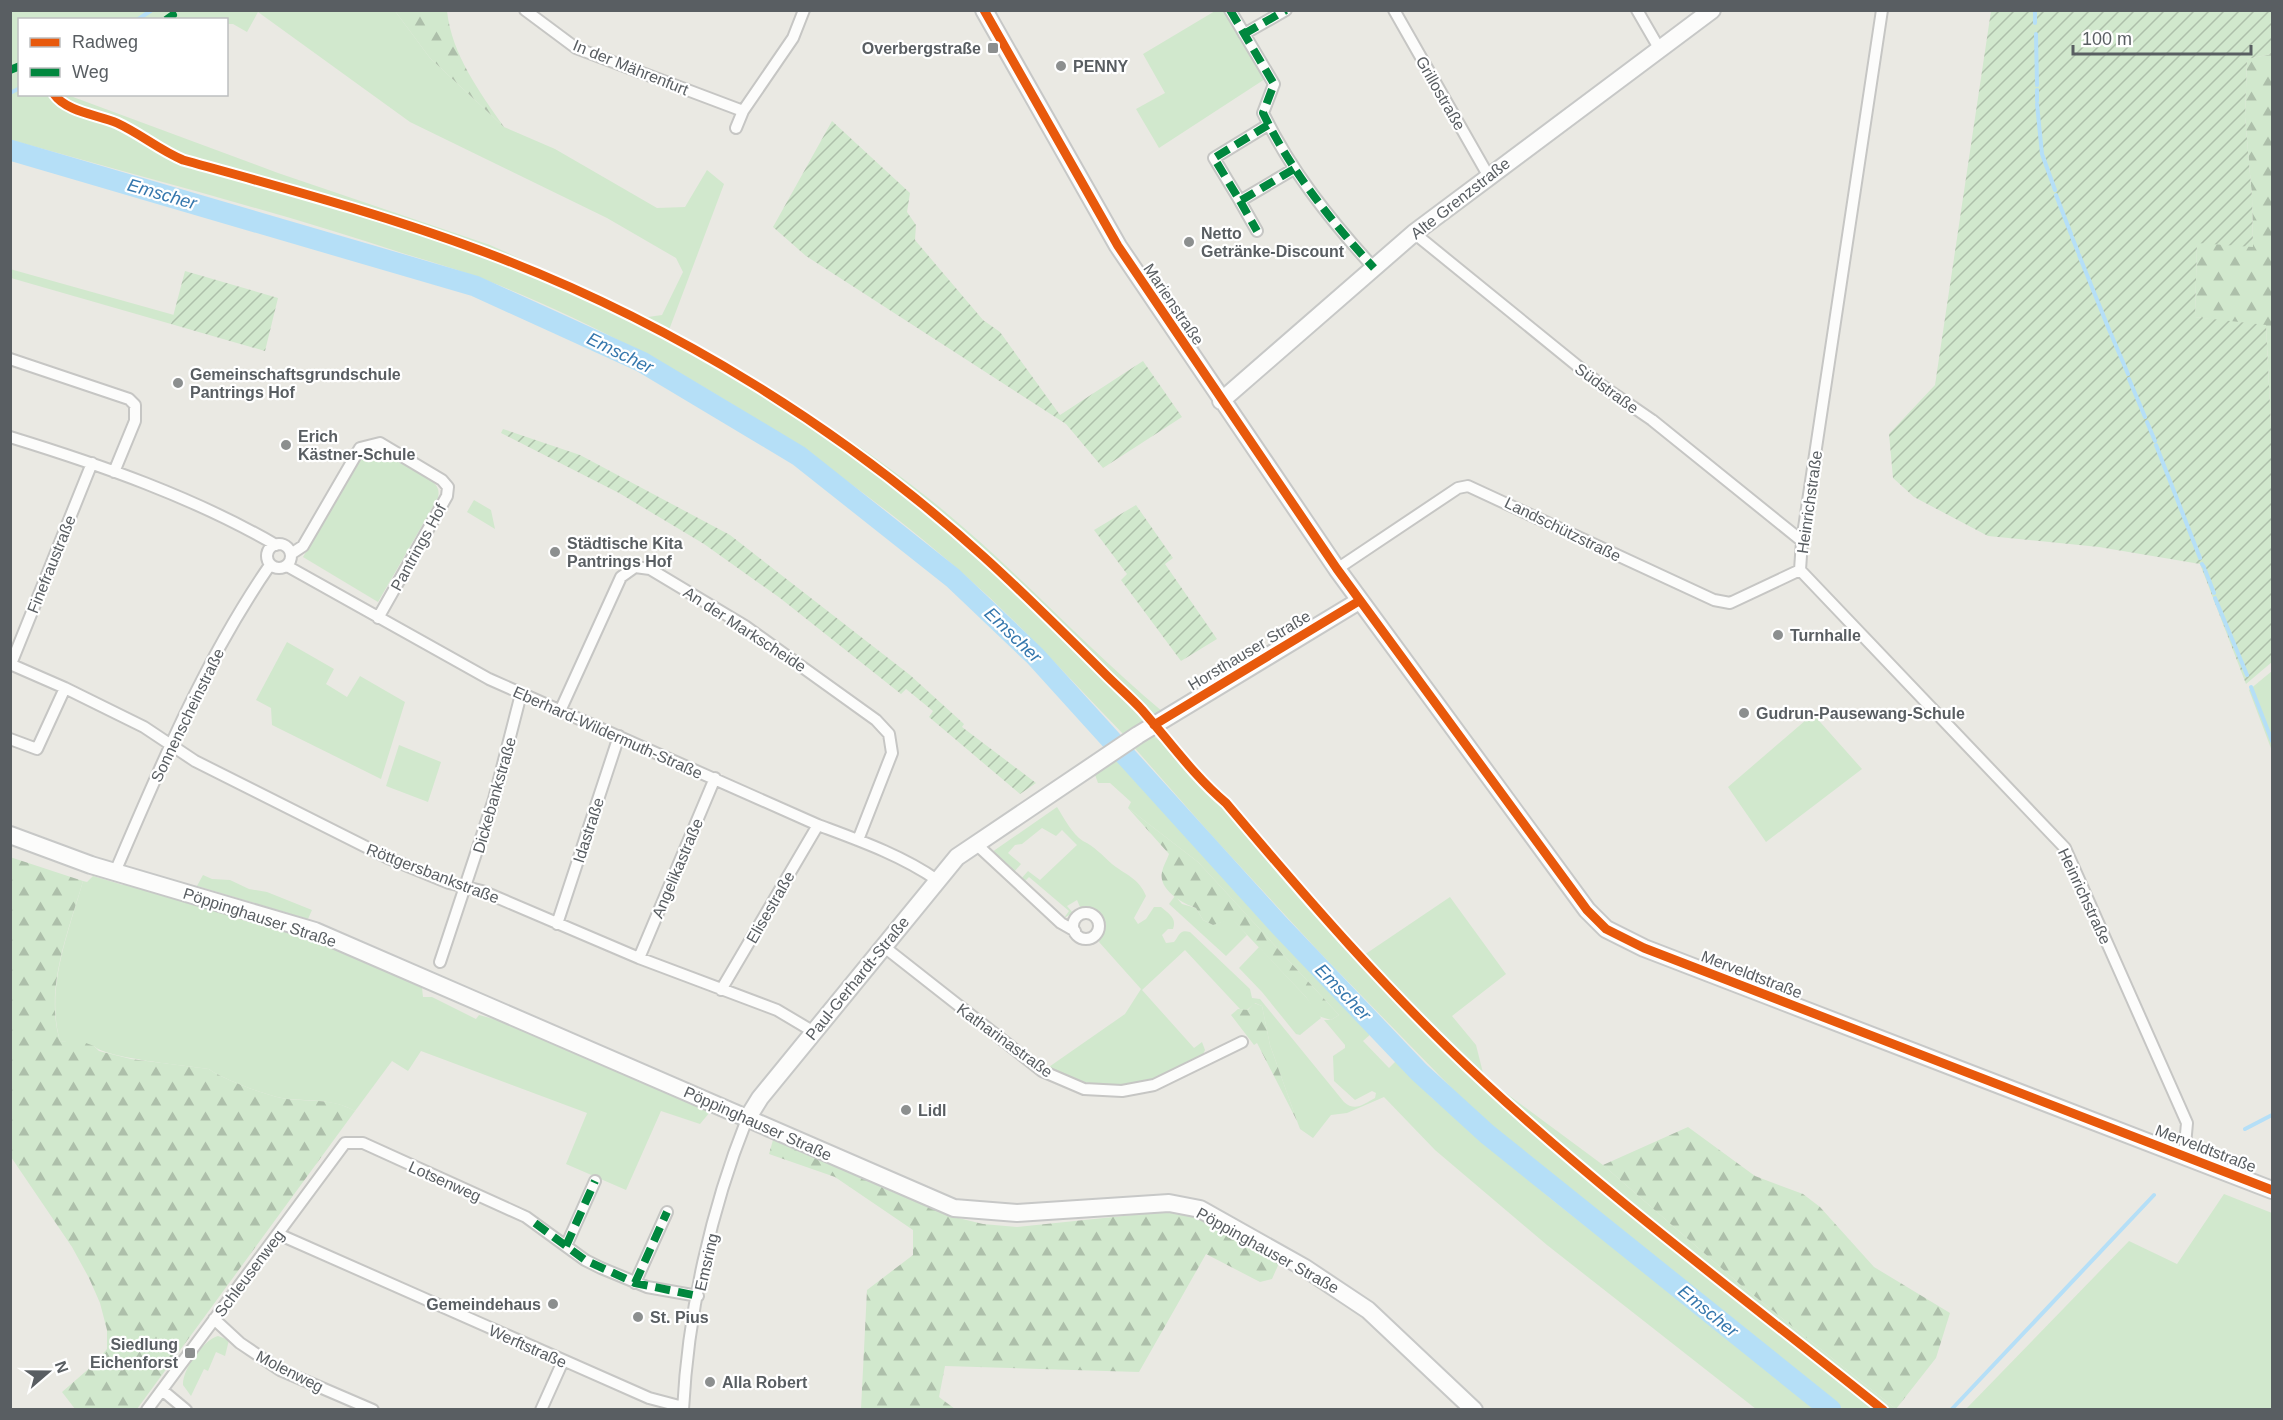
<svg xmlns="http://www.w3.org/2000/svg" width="2283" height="1420" font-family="Arial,sans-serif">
	<defs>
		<pattern id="forest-firs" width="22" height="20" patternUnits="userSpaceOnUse" patternTransform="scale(1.5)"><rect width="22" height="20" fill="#d1e8cd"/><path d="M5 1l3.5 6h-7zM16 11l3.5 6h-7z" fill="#adbfaa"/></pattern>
		<pattern id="garden-furrows" width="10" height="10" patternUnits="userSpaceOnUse" patternTransform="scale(1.5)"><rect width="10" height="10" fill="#d1e8cd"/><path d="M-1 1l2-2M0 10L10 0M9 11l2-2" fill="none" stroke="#adbfaa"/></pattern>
	</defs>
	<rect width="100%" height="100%" fill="#eae9e3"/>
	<path fill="#d1e8cd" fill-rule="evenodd" d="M10,11h385l35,47 74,69 51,22 102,59 28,-1 22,-37 17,14 -55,146c91,52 181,105 263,171 81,65 151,144 231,211l-38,24c-45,-46 -89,-95 -136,-139 -139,-128 -325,-247 -501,-316 -28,-11 -57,-19 -86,-28 -129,-43 -261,-76 -391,-113zM258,12l152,110 197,96 69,40 7,14 -21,43 -14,2 -158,-72 -212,-72 -213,-79h-45v-74h206l1,4h6l14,8z
		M1215,11h10l40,68 -106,69 -23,-39 29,-16 -22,-39z
		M10,269l164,46 -3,9 -160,-46z
		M2266,325l6,3v119z
		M376,452c14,2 49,22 59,32 4,5 4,8 3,14l-60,104 -75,-45 57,-97 5,-6z
		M474,500l17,10 4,19 -28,-17z
		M287,642l47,27 -8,15 21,13 13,-21 45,26 -24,77 -109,-54 -1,-17 -15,-8z
		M2272,671v80l-23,-61z
		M1813,714l49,55 -96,73 -38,-55z
		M1154,733l1,4 68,58 141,160 86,-58 56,77 -54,42 24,29 8,32 119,88 140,122 153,122h-53l-199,-158 -168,-138 -154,-158 -109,-118 -80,-91z
		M399,745l42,17 -13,40 -42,-16z
		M1118,756l254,277 -9,8 26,27 8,-8 34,37 119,101 267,211h-61l-209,-164 -112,-95 -51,-53 -37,16 -16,2 -18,23 -13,-9 -3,-8 -27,-76 -8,-39 -7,-3 -8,7 -7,-1 -55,-59 -43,40 52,58 8,-6 3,8c-3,10 -16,13 -25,18 -46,22 -88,22 -134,1l79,-55 16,-25 -42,-47 7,-17c-3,-13 -11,-20 -26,-18l-3,-7 -10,6 6,7 -9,5 5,-7 -40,-34 -5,5 -4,-2 8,-9 12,9 37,-35 -15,-15 -6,6 -14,-8 -20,16 -7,1 -7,8 13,11 -8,9 -21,-21 65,-45c7,11 15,27 26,34 12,6 19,14 29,23 12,10 27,14 34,32l-12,22 4,6 8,-5 8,-12h7c8,7 16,11 12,22h-5l-6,6 4,8 8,-1c6,-7 5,-13 16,-10l60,57 2,9 8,1 84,103c11,10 20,2 31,-4l1,-5 -4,-2 -17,9 -21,-19 -1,-25 12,-8v-3l-21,-25h7l8,-5 -141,-153 -70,-54 3,-6 -21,-19h-12l-4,-11z
		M203,875l9,4 18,1 19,9 18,3 45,18 -4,9 -111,-33z
		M93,876l30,9 3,-3 173,51 119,52 4,3 1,9h9l44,22 3,-4 22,6 209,91 -10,12 -39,-13 -35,79 -60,-26 21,-51 -166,-62 -13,20 -16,-10 -37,50c-22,-12 -44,-10 -68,-12 -17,-2 -65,-20 -78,-30 -20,-3 -105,-11 -115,-23l-34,-5c-15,-53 9,-110 23,-160l4,1z
		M1175,896l7,8 14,4 7,12 10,5 19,-7 15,17 -21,21 -57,-52z
		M1259,947l47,50 15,21 -21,17 -4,-1 -34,-42 -23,-24z
		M2224,1194l48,19v196h-306l163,-168 48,23z
		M218,1336l11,4 -4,16 -9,-4 -8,19 -4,-2 -13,27 -8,-11c-1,-15 20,-45 35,-49z"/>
	<path fill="url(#forest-firs)" d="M395,11h52c5,44 32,80 57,116l-74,-69z
		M2272,54v274l-77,-11 2,-75 56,4 -1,-49 -7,-80 2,-58z
		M1128,808l70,54 141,153 -8,5 -13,-4 -12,-19 -74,-78 -19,6 -10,-5 -7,-12c-13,-4 -38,-18 -34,-36 1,-6 5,-12 7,-18z
		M10,857l73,24c-14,49 -39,108 -23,160l26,2 8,3 5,5 32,8 78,10c13,10 61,28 78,30 25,3 45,-1 68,12l-218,298h-62l-13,-17 30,-26 15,-17v-19l-7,-27 -11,-25 -17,-31 -61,-90z
		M1254,1003l8,3 8,39 27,76 -40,-78 -3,2 -23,-30 7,-6 10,1z
		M1688,1127l67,49 48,18 17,13 54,60 76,46 -14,45 -40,51 -153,-122 -140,-122z
		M773,1140l177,73v3l33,8 34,3 164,-17 15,3 84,48 -8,18 -12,3 -54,-28 -67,118 -194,-6 -6,31 16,12h-94l6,-119 46,-35v-25l-78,-53 -66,-23z"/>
	<path fill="url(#garden-furrows)" d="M1991,11h281v43l-25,5 -2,58 7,80 1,50 -56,-4 -2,74 71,8 6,122v215l-26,22 -46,-120 -101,-17 -111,-11 -74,-39 -21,-19 -4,-44 46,-49z
		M832,121l78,72 -3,19 9,13 -1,15 68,80 17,12 60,83 83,-54 39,56 -79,51 -37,-44 -260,-168 -33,-29z
		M185,271l93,27 -13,53 -94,-27z
		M503,429l77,26 150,80 180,140 54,49 -2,3 74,56 -16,11 -91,-77 4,-6 -27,-22 -5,5 -121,-96 -76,-54 -85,-51 -118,-60z
		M1136,505l37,53 -8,6 52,75 -36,22 -60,-81 6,-6 -33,-44z"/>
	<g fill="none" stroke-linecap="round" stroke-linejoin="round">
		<path stroke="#b5dff7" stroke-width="4" d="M2035,10v13
			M137,20l15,-10
			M2036,34l1,51
			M2037,90v11
			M10,93l10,-5
			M2037,104l5,50 13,36
			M2056,195l15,39
			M2072,237l6,15
			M2079,255l31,77
			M2111,334l8,19
			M2120,355l8,19
			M2129,379l16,38
			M2147,422l8,19
			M2156,445l44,113
			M2202,564l2,3
			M2205,570l9,23
			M2215,598l32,77
			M2251,687l21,54
			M2245,1129l27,-14
			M1951,1410l203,-215"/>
		<path stroke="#b5dff7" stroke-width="21" d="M10,150l465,136 167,76 157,94 154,122 82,78 244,269 140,147 68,62 344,276"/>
		<defs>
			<path id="street" d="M525,10l51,38 167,63
				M1230,10l44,74 -11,29c28,58 68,108 111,155
				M1394,10l94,165
				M1637,10l22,38
				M1882,10l-80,531 -2,29 265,278 122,275 -3,33
				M1244,34l42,-24
				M1268,125l-54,33 26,43 54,-32
				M736,128l7,-17 50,-73 11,-28
				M1240,201l17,30
				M1414,233l187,152 51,35 150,121
				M10,359l119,40 6,6v16l-21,51
				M10,437c91,28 183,60 266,108
				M267 556a12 12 0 1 1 24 0a12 12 0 1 1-24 0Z
				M291,554l12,-8 57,-98 20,-5 62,37 6,7 -1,9 -69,122
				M287,566l202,113 329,146c40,15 83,30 119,55
				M1337,569l121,-81 10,-2 246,114 16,3 70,-33
				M10,664l55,24 79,39 51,34 193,97 61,25 33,8 157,67 138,52 37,22
				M11,664l81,-201
				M560,711l61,-134 14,-10 15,2 95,57 131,94 13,14 3,19 -34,87
				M10,739l27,10 28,-61
				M975,843l86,80 14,8
				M115,872c45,-105 90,-213 155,-307
				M1073 926a13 13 0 1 1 26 0a13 13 0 1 1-26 0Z
				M557,924l62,-188
				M883,946l159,125 42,18 38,2 32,-6 88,-43
				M639,958l76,-180
				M440,962l54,-163 27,-105
				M721,990l97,-165
				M278,1234l371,164 34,9
				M566,1246l29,-65
				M635,1283l32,-71
				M214,1319l26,24 40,27 93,40
				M162,1390l24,20
				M147,1410l198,-267h18l163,74 59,43 16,8 46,19 51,9
				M541,1410l22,-49
				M683,1410c5,-98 28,-201 64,-291"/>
			<path id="secondary" d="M984,10l134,236 219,323 250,341 19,19 38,19 628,242
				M1221,401l193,-168 298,-223
				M10,835l81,30 224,66 639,277 63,5 152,-10 31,6 105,59 63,42 106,100
				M747,1119l13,-21 197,-241 181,-122 221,-134"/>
		</defs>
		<use href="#street" stroke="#c6c6c4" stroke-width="14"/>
		<use href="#secondary" stroke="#c7c8c7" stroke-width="20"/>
		<use href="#street" stroke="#fcfcfb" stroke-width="10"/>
		<use href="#secondary" stroke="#fcfcfb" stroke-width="16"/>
		<path stroke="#00873e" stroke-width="8" stroke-dasharray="15 8" stroke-linecap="butt" d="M1230,10l44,74 -11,29c28,58 68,108 111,155
			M166,20l7,-5 -2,-3
			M1244,34l42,-24
			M10,70l10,-4
			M1268,125l-54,33 26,43 54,-32
			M1240,201l17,30
			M535,1223l50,37 50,23 63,13
			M566,1246l29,-65
			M635,1283l32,-71"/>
		<defs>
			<path id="cycleway" d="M984,10l134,236 219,323 250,341 19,19 38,19 628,242
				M54,94c12,18 45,21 63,29 24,11 42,27 66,37 105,29 210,57 312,96 178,68 348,173 489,301 42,38 82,78 122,118 12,12 25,23 36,35 28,32 52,66 84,93 82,97 165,193 258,279 125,116 265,220 399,328
				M1154,725l205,-124"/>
		</defs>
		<use href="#cycleway" stroke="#fff" stroke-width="13"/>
		<use href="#cycleway" stroke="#e8590c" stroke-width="9"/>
	</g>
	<g fill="#8c8f8f" stroke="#fff" stroke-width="2">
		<rect x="987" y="42" width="12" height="12" rx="3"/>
		<circle cx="1061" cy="66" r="6"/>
		<circle cx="1189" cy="242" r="6"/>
		<circle cx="178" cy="383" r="6"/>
		<circle cx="286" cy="445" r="6"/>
		<circle cx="555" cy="552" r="6"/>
		<circle cx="1778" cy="635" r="6"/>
		<circle cx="1744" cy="713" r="6"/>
		<circle cx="906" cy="1110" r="6"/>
		<circle cx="553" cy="1304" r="6"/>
		<circle cx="638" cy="1317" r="6"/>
		<rect x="184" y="1347" width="12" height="12" rx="3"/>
		<circle cx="710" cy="1382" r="6"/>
	</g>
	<g text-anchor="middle" stroke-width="4.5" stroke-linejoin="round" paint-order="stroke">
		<g font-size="16" font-weight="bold" fill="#595e62" stroke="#fff" text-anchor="start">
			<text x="981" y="54" text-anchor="end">Overbergstraße</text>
			<text x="1073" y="72">PENNY</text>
			<text x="1201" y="239">Netto<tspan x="1201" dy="18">Getränke-Discount</tspan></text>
			<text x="190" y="380">Gemeinschaftsgrundschule<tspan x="190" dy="18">Pantrings Hof</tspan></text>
			<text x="298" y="442">Erich<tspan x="298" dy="18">Kästner-Schule</tspan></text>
			<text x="567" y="549">Städtische Kita<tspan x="567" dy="18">Pantrings Hof</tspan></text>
			<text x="1790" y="641">Turnhalle</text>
			<text x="1756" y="719">Gudrun-Pausewang-Schule</text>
			<text x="918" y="1116">Lidl</text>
			<text x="541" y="1310" text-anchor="end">Gemeindehaus</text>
			<text x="650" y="1323">St. Pius</text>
			<text x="178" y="1350" text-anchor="end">Siedlung<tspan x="178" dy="18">Eichenforst</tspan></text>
			<text x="722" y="1388">Alla Robert</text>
		</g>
		<g font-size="16" fill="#595e62" stroke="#fff">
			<text transform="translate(631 67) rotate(22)" y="6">In der Mährenfurt</text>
			<text transform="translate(1441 93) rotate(60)" y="6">Grillostraße</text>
			<text transform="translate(1460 198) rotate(-38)" y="6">Alte Grenzstraße</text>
			<text transform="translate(1174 304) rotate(56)" y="6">Marienstraße</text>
			<text transform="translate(1607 388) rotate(36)" y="6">Südstraße</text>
			<text transform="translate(1809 502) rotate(-82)" y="6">Heinrichstraße</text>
			<text transform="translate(1563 529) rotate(26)" y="6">Landschützstraße</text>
			<text transform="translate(418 547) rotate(-61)" y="6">Pantrings Hof</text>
			<text transform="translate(51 564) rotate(-68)" y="6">Finefraustraße</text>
			<text transform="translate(745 629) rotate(33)" y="6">An der Markscheide</text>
			<text transform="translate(1249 650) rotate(-31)" y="6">Horsthauser Straße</text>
			<text transform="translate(187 715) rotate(-64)" y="6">Sonnenscheinstraße</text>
			<text transform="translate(608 732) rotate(24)" y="6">Eberhard-Wildermuth-Straße</text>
			<text transform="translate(494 795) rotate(-74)" y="6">Dickebankstraße</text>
			<text transform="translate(588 830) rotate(-72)" y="6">Idastraße</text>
			<text transform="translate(677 868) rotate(-67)" y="6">Angelikastraße</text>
			<text transform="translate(433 873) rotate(21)" y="6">Röttgersbankstraße</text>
			<text transform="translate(2085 896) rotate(65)" y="6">Heinrichstraße</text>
			<text transform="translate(770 907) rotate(-60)" y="6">Elisestraße</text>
			<text transform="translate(260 917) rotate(18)" y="6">Pöppinghauser Straße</text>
			<text transform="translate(1752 974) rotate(21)" y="6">Merveldtstraße</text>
			<text transform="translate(857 978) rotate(-51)" y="6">Paul-Gerhardt-Straße</text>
			<text transform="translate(1005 1040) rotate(36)" y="6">Katharinastraße</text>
			<text transform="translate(758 1123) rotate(24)" y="6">Pöppinghauser Straße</text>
			<text transform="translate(2206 1148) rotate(21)" y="6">Merveldtstraße</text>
			<text transform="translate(445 1181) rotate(24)" y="6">Lotsenweg</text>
			<text transform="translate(1268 1250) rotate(29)" y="6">Pöppinghauser Straße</text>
			<text transform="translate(706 1262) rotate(-77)" y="6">Emsring</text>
			<text transform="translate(249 1273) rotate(-53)" y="6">Schleusenweg</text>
			<text transform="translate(528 1346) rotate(24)" y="6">Werftstraße</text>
			<text transform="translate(290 1371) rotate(27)" y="6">Molenweg</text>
		</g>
		<g font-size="18" font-style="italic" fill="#3577ad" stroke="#fff">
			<text transform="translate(162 194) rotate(16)" y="6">Emscher</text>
			<text transform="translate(620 353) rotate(26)" y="6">Emscher</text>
			<text transform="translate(1013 635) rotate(44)" y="6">Emscher</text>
			<text transform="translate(1343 992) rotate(46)" y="6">Emscher</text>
			<text transform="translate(1708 1311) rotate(39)" y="6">Emscher</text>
		</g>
	</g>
	<rect width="2283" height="1420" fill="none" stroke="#595e62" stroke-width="24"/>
	<rect x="18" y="18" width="210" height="78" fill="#ffffff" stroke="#bdbfc0" stroke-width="1.5"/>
	<rect x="30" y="38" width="30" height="9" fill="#e8590c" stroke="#bdbfc0" stroke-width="1.5"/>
	<text x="72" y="48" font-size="18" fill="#595e62">Radweg</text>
	<rect x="30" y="68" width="30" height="9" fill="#00873e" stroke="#bdbfc0" stroke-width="1.5"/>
	<text x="72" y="78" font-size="18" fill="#595e62">Weg</text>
	<g transform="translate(48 1372) rotate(70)" stroke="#ffffff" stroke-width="4.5" paint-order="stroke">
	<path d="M0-4.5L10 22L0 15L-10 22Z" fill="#595e62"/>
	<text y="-9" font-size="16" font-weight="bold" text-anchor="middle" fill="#595e62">N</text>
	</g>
	<path d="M2073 45v9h178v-9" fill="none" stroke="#595e62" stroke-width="3"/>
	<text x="2082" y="45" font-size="18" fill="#595e62" stroke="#ffffff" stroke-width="4.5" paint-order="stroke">100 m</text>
</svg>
